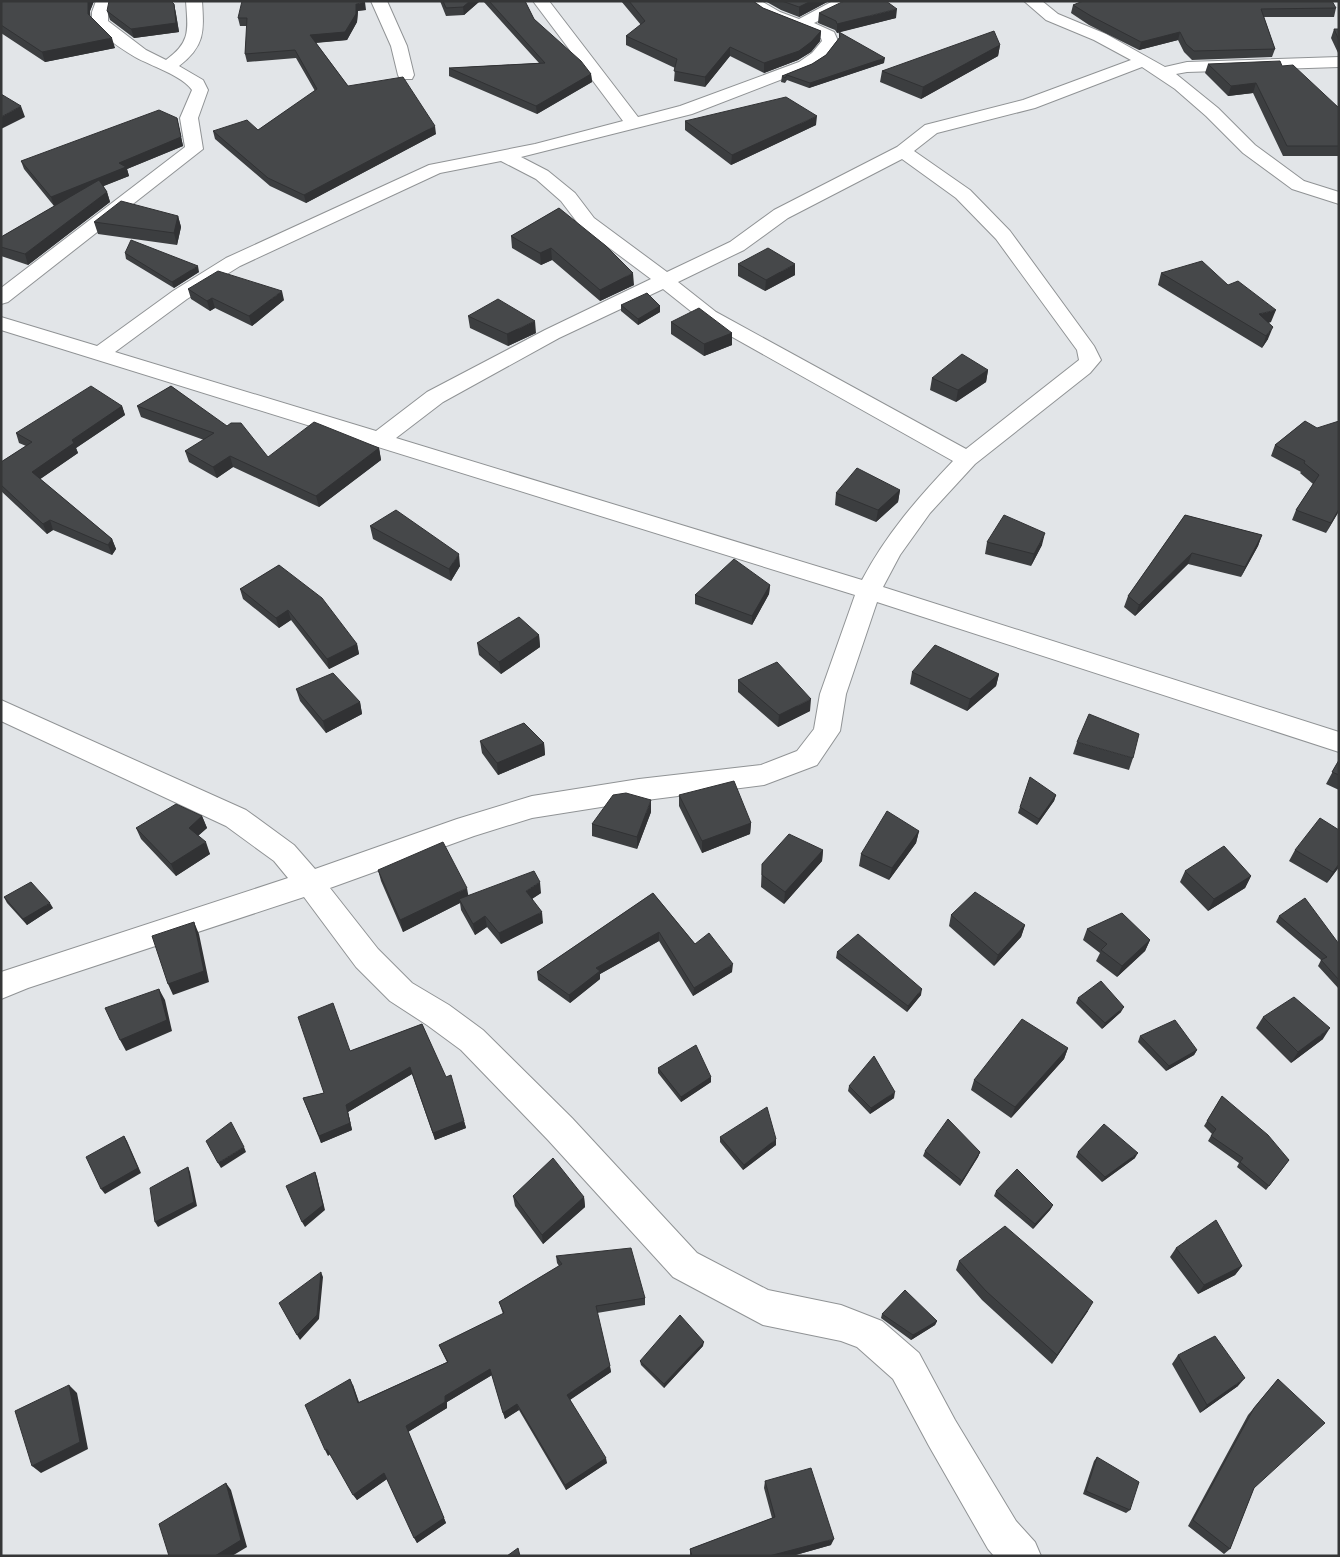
<svg xmlns="http://www.w3.org/2000/svg" width="1340" height="1557" font-family="'Public Sans',sans-serif">
	<rect width="100%" height="100%" fill="#e2e5e8"/>
	<g fill="none" stroke-linecap="round" stroke-linejoin="round">
		<defs>
			<path id="minor" d="M96,1h16l-4,11v9l38,29 20,10c25,-18 22,-30 20,-59h16c2,31 3,45 -23,65l24,14 5,10 -10,28 5,31 -195,153 -7,2v-16l184,-141 -5,-29 12,-28c-9,-14 -43,-25 -57,-33 -15,-9 -33,-21 -43,-35v-10z
				M371,1h16l20,45 7,29 -2,4h-12l-2,-4 -7,-29z
				M533,1h16l89,116 42,-11 119,-44 13,-9 10,-12 -1,-3 -58,-22 -20,-15h18l19,11 19,7 34,-18h22l-3,3 -38,19 20,9 4,9 -14,18 -13,9 -119,46 -171,43 27,14 27,22 19,25 73,54 63,-30 44,-32 123,-63 28,-22 98,-25 108,-40 -37,-20 -48,-20 -22,-19h18l16,13 48,20 59,33 22,-5 152,-5v10l-152,5 -11,2 42,34 37,37 49,36 35,11v12l-47,-15 -49,-36 -37,-37 -31,-27 -33,-22 -107,41 -98,25 -23,18 56,39 40,41 84,115 7,14 -11,13 -115,91 -45,49 -30,42 -17,32 456,145v20l-462,-150 -31,92 -6,37 -23,34 -53,20 -125,16 -107,17 -58,18 -144,52 48,61 34,34 37,22 34,25 89,88 125,135 71,37 73,15 41,16 37,32 36,67 61,101 19,21 6,14h-47l-6,-7 -59,-103 -36,-67 -36,-32 -16,-6 -78,-16 -90,-48 -125,-137 -87,-90 -34,-25 -37,-24 -34,-34 -52,-70 -276,91 -27,11v-27l287,-94 -14,-17 -48,-35 -225,-105v-21l245,110 48,35 21,24 142,-50 75,-23 107,-17 122,-14 36,-14 17,-22 6,-35 35,-99 -854,-265v-13l96,29 76,-55 53,-33 203,-93 106,-21 88,-23zM902,159l54,39 40,41 81,111 2,10 -113,89 -250,-137 -38,-30 66,-32 44,-32zM501,161l35,18 25,22 19,25 71,53 -106,51 -118,62 -51,39 -261,-79 72,-53 53,-33 200,-93zM663,289l39,31 251,141c-36,38 -66,72 -91,119l-466,-142 47,-36 116,-64z"/>
		</defs>
		<use href="#minor" stroke="#909395" stroke-width="2"/>
		<use href="#minor" fill="#fff" fill-rule="evenodd"/>
	</g>
	<path fill="#3c3e40" d="M1,1h93l-4,10v5l25,32 -70,14 -44,-29z
		M440,1h40l-16,14 -18,1z
		M483,1h42l9,18 57,55 1,8 -55,32 -88,-38v-8l90,-5z
		M621,1h132l10,7 58,23 -1,10 -9,11 -13,8 -34,13 -34,-17 -25,31 -31,-6 1,-13 -49,-23v-9l15,-11z
		M765,1h64l-30,16 -18,-7z
		M174,4l2,10 3,18 -45,6 -24,-18 -3,-9z
		M1073,5l263,3 -2,9h-70l11,32 -3,8 -80,3 -8,-8 -6,-12 -39,10 -50,-25 -18,-12z
		M366,10l-8,1 -1,11 -10,18 -31,3 32,43 88,48 -130,69 -36,-17 -55,-47 -2,-8 45,-1 57,-39 -19,-33 -49,4 -2,-8 2,-28h-7l-2,-8z
		M819,13l77,5 -57,14 45,31 -75,25 -22,-8 -2,3 -4,-1 1,-6 30,-12 14,-9 13,-17v-6l-2,1 -2,-3 -17,-7z
		M1334,29h5v26l-8,-17z
		M1000,45l-2,11 -77,43 -41,-17 2,-11z
		M1208,64l74,2 57,42v48h-56l-30,-63 -25,3 -23,-23z
		M177,118l6,28 -56,23 2,7 -26,10 4,6 3,10 -82,63 -27,-9v-19l57,-33 -4,2 -30,-37 -3,-8z
		M685,121l131,4 -85,40 -46,-35z
		M559,208l75,77 -34,16 -48,-41 -11,5 -29,-17 -1,-12z
		M178,216l3,11 -4,18 -79,-11 -4,-12z
		M125,253l74,19 -25,16 -48,-29z
		M738,264l57,11 -30,16 -27,-15z
		M1161,273l67,12 43,37 -3,1v16l-6,9 -104,-63z
		M188,289l96,11 -32,26 -37,-18 -5,3 -19,-12z
		M621,305l39,1v6l-22,13 -17,-14z
		M468,316l68,17 -28,13 -38,-18z
		M671,322l61,11v12l-28,11 -33,-22z
		M988,370l-2,12 -30,20 -26,-12 2,-12z
		M171,386l97,71 111,-9 2,12 -62,47 -86,-40 -16,11 -28,-16 -4,-11 19,-11 -63,-23 -4,-11z
		M122,406l3,9 -49,33 2,5 -38,26 72,60 4,10 -4,6 -59,-25 -6,4 -46,-43v-29l25,-16 -7,-3 -3,-10z
		M1305,421l34,90 -13,22 -34,-13 4,-10 17,-26 -13,-11 1,-1 -30,-16 4,-11z
		M900,490l-2,12 -22,20 -41,-17 1,-12z
		M1185,515l77,20 -4,11 -17,31 -53,-13 -53,52 -11,-9 4,-11z
		M370,526l90,40 -9,15 -78,-42z
		M987,542l55,3 -11,21 -46,-12z
		M279,565l78,79 2,10 -30,15 -38,-49 -12,8 -36,-29 -3,-10z
		M770,585l-1,9 -17,31 -57,-21v-9z
		M539,635l1,12 -39,27 -22,-19 -2,-12z
		M912,672l87,2 -3,12 -29,25 -57,-27z
		M738,680l72,31 -32,16 -40,-35z
		M296,689l64,13 2,12 -36,19 -26,-32z
		M480,741l64,2 1,12 -47,20 -16,-22z
		M1077,742l56,16 -4,12 -56,-16z
		M1339,760v30l-13,-6z
		M679,795l72,28 -1,11 -48,19 -23,-47z
		M1056,795l-2,6 -17,24 -19,-12 2,-6z
		M651,812l-14,37 -45,-13v-12z
		M202,816l5,12 -9,8 12,18 -34,22 -35,-37 -5,-11z
		M1339,830v37l-12,16 -38,-22 6,-11z
		M919,831l-3,12 -27,37 -30,-14 2,-12z
		M823,850l-1,11 -38,43 -23,-17 1,-23z
		M378,870l90,25 73,-2 -9,6 11,24 -42,21 -14,-17 -12,8 -14,-25 -1,-7 -57,29 -22,-51z
		M1185,871l66,5 -6,12 -37,23 -28,-29z
		M653,893l42,51 37,28 -39,24 -34,-55 -59,33v5l-30,24 -32,-23 -1,-8z
		M4,897l49,11 -26,17 -20,-22z
		M951,915l74,10 -4,12 -27,29 -45,-40z
		M1279,916l60,28v45l-21,-23 3,-6 -45,-38z
		M1087,929l63,11 -5,11 -28,26 -21,-16 4,-8 -17,-13z
		M837,952l84,43 -14,17 -71,-54z
		M1078,998l43,14 -19,17 -26,-26z
		M1263,1017l60,22 -32,24 -35,-35z
		M422,1024l42,97 2,7 -31,12 -23,-66 -64,38 4,18 -31,13 -18,-45 21,-5 26,-42z
		M1140,1036l57,14 -3,5 -28,16 -28,-29z
		M1068,1048l-4,11 -53,59 -40,-28 3,-10z
		M658,1068l53,9v5l-30,20 -23,-29z
		M849,1086l45,12 -24,16 -22,-23z
		M1222,1096l67,64 -23,30 -29,-23 2,-4 -31,-22 4,-7 -8,-8z
		M720,1137l56,8 -33,25 -23,-28z
		M925,1151l55,1 -2,5 -18,29 -37,-30z
		M1078,1152l57,6 -33,24 -26,-25z
		M996,1191l57,14 -3,5 -17,19 -39,-33z
		M513,1196l71,1 1,10 -42,37 -28,-38z
		M1176,1248l66,18 -7,9 -37,19 -28,-37z
		M556,1256l89,42v7l-48,8 14,59 -41,28 37,63 -41,27 -47,-80 -14,9 -13,-44 -45,27v6l-39,24 38,91 -29,20 -30,-64 -30,21 -27,-46 -2,2 25,-71 6,17 88,-40 -5,-10 -3,-7 64,-31 -4,-12 60,-36 -2,-3z
		M959,1261l129,50 -36,53 -70,-64 -26,-30z
		M882,1314l55,7 -2,4 -24,15 -30,-22z
		M703,1346l-39,42 -23,-23 -1,-4z
		M1178,1355l60,31 -38,27 -28,-49z
		M1278,1379l-24,109 -24,61 -6,5 -36,-28 60,-111z
		M1097,1457l33,53 -4,3 -43,-19 11,-33z
		M765,1481l66,64 -39,11h-102v-7l82,-31 -8,-30z"/>
	<path fill="#313234" d="M88,1h6l-4,10 1,12 -3,-9z
		M470,1h10l-16,14 -1,-8z
		M811,1h18l-30,16v-10z
		M365,2l1,8 -8,1 -1,11 -10,18 -36,3 -1,-8 46,-31z
		M174,4l2,10 3,18 -45,6 -3,-9z
		M897,9l-1,9 -59,15v-9z
		M821,31l-1,10 -9,11 -13,8 -34,13v-10z
		M1180,32l-2,8 -39,10 2,-8z
		M112,38l3,10 -70,14 -3,-10z
		M1000,45l-2,11 -77,43 2,-12z
		M730,47v9l-25,31v-10z
		M885,58l-1,5 -75,25 1,-5z
		M591,74l1,8 -55,32 -1,-8z
		M1256,83l-3,10 -25,3 3,-10z
		M21,106l4,11 -24,12v-12z
		M817,116l-1,9 -85,40 1,-10z
		M177,118l6,28 -56,23 2,7 -75,30 -3,-9 68,-34z
		M435,126l1,8 -130,69 -2,-8z
		M107,192l3,10 -82,63 -3,-11z
		M178,216l3,11 -4,18 -3,-12z
		M551,248l1,12 -11,5 -1,-12z
		M795,264v11l-30,16 1,-11z
		M198,266l1,6 -25,16 -2,-6z
		M633,273l1,12 -34,16v-11z
		M282,291l2,9 -32,26 -3,-10z
		M212,298l3,10 -5,3 -3,-10z
		M660,306v6l-22,13v-6z
		M1276,310l-5,12 -16,4 4,-12z
		M535,321l1,12 -28,13 -1,-12z
		M1273,327l-5,12 -6,9 4,-12z
		M732,333v12l-28,11v-12z
		M988,370l-2,12 -30,20 2,-12z
		M122,406l3,9 -49,33 2,5 -42,29 -4,-10 40,-32z
		M379,448l2,12 -62,47 -3,-11z
		M230,456l3,11 -16,11 -4,-11z
		M900,490l-2,12 -22,20 2,-12z
		M1339,509v2l-13,22 5,-10z
		M50,520l3,10 -6,4 -4,-10z
		M1045,533l-3,12 -11,21 3,-12z
		M1262,535l-4,11 -17,31 4,-10z
		M112,539l4,10 -4,6 -4,-10z
		M1192,553l-4,11 -53,52 4,-11z
		M459,554l1,12 -9,15 -2,-12z
		M770,585l-1,9 -17,31v-9z
		M288,610l3,10 -12,8 -3,-10z
		M539,635l1,12 -39,27 -2,-12z
		M357,644l2,10 -30,15 -2,-10z
		M999,674l-3,12 -29,25 3,-12z
		M811,699l-1,12 -32,16 1,-12z
		M360,702l2,12 -36,19 -3,-12z
		M544,743l1,12 -47,20 -1,-12z
		M1056,795l-2,6 -17,24 2,-6z
		M651,800v12l-14,37v-12z
		M202,816l5,12 -14,12 -4,-12z
		M751,823l-1,11 -48,19v-12z
		M919,831l-3,12 -27,37 3,-12z
		M206,842l4,12 -34,22 -5,-12z
		M823,850l-1,11 -38,43 1,-12z
		M1339,864v3l-12,16 6,-11z
		M1251,876l-6,12 -37,23 6,-12z
		M540,882l1,11 -14,9 -1,-11z
		M467,888l2,11h-10l1,4 -57,29 -3,-12z
		M50,903l3,5 -26,17 -4,-6z
		M542,912l1,11 -42,21 -2,-11z
		M485,916l2,11 -12,8 -2,-11z
		M194,922l5,12 10,48 -36,13 -5,-11z
		M1025,925l-4,12 -27,29 4,-11z
		M659,932v9l-59,33v5l-30,24 -1,-8 27,-27z
		M1150,940l-5,11 -28,26 5,-11z
		M733,964l-1,8 -39,24 1,-8z
		M159,989l6,11 7,31 -46,20 -6,-11z
		M922,989l-1,6 -14,17 1,-6z
		M1124,1007l-3,5 -19,17 3,-6z
		M1330,1028l-7,11 -32,24 7,-11z
		M1068,1048l-4,11 -53,59 4,-11z
		M1197,1050l-3,5 -28,16 3,-5z
		M410,1067l2,7 -64,38 4,18 -31,13 -2,-7 27,-31z
		M711,1077v5l-30,20v-5z
		M895,1092l-1,6 -24,16 1,-6z
		M464,1121l2,7 -31,12 -2,-7z
		M124,1136l3,5 14,32 -36,21 -4,-5z
		M776,1139v6l-33,25 1,-5z
		M244,1147l2,5 -25,16 -3,-5z
		M980,1152l-2,5 -18,29 2,-5z
		M1138,1153l-3,5 -33,24 3,-5z
		M188,1167l2,5 7,34 -39,21 -3,-5z
		M315,1172l2,5 8,33 -20,17 -3,-5z
		M584,1197l1,10 -42,37 -1,-9z
		M1053,1205l-3,5 -17,19 2,-5z
		M1242,1266l-7,9 -37,19 6,-9z
		M321,1272l2,5 -4,42 -19,21 -3,-5z
		M1093,1302l-5,9 -36,53 5,-9z
		M937,1321l-2,4 -24,15 2,-5z
		M704,1342l-1,4 -39,42v-4z
		M610,1366l1,6 -43,29 -1,-6z
		M490,1369l2,6 -45,27v6l-39,24 38,91 -29,20 -3,-5 -8,-112 39,-30z
		M1245,1378l-7,8 -38,27 7,-8z
		M350,1379l3,6 8,24 -3,-6z
		M69,1385l8,8 11,56 -47,24 -9,-7z
		M517,1404l2,6 -14,9 -2,-6z
		M327,1449l3,5 -2,2 -3,-6z
		M606,1458l1,5 -41,27 -1,-5z
		M384,1473l3,6 -30,21 -4,-5z
		M226,1483l5,7 16,57 -15,9h-17z
		M834,1539l-3,6 -39,11h-23z"/>
	<path fill="#46484a" stroke="#313234" d="M1,1h87v13l24,24 -70,14 -41,-27z
		M109,1h62l3,3 2,19 -45,6 -24,-18z
		M242,1h123v1l-9,2v10l-11,18 -35,3 38,51 55,-9 32,49 -131,69 -36,-17 -55,-47 34,-11 11,10 59,-41 -22,-39 -50,4 2,-36h-9z
		M443,1h27l-7,6 -17,1z
		M489,1h36l9,18 47,42 10,13 -55,32 -87,-38 96,-5z
		M629,1h124l10,7 58,23 -10,11 -12,9 -35,12 -34,-16 -25,30 -31,-6 3,-12 -51,-23 19,-15z
		M782,1h29l-12,6z
		M844,1h42l11,8 -60,15 -1,-3 -17,-8z
		M1083,1h249l4,7 -75,1 14,40 -81,2 -8,-7 -6,-12 -39,10 -50,-26 -18,-11z
		M1334,29h5v11z
		M994,31l6,14 -77,42 -41,-16z
		M839,32l46,26 -75,25 -23,-8 -2,3 -3,-2 30,-12 14,-9 14,-18z
		M1280,61l2,5 11,-1 46,43v38h-52l-31,-63 -25,3 -23,-22z
		M1,94l20,12 -20,11z
		M786,97l31,19 -85,39 -47,-34z
		M159,110l18,8 4,19 -62,26 7,4 -75,30 -30,-36z
		M99,180l8,12 -82,62 -24,-7v-10z
		M121,201l57,15 -4,17 -80,-11z
		M559,208l47,38 27,27 -33,17 -49,-42 -11,5 -29,-17z
		M131,240l67,26 -26,16 -47,-29z
		M768,248l27,16 -29,16 -28,-16z
		M1202,261l26,24 10,-4 38,29 -17,4 14,13 -7,9 -105,-63z
		M218,271l64,20 -33,25 -37,-18 -5,3 -19,-12z
		M647,293l13,13 -22,13 -17,-14z
		M498,299l37,22 -28,13 -39,-18z
		M699,308l33,25 -28,11 -33,-22z
		M962,354l26,16 -30,20 -26,-12z
		M91,386l31,20 -50,34 2,3 -42,29 80,67 -4,6 -58,-25 -7,4 -42,-39v-23l31,-20 -16,-9z
		M171,386l56,40 4,-3h10l27,34 46,-35 65,26 -63,48 -86,-40 -17,11 -28,-16 29,-18 -77,-27z
		M1305,421l12,7 22,-7v88l-8,14 -35,-13 23,-35 -15,-12 1,-2 -30,-16z
		M857,468l43,22 -22,20 -42,-17z
		M396,510l63,44 -10,15 -79,-43z
		M1004,515l41,18 -11,21 -47,-12z
		M1185,515l77,20 -17,32 -53,-14 -53,52 -11,-9z
		M734,559l36,26 -18,31 -57,-21z
		M279,565l43,33 35,46 -30,15 -39,-49 -12,8 -36,-29z
		M519,617l20,18 -40,27 -22,-19z
		M935,645l64,29 -29,25 -58,-27z
		M777,662l34,37 -32,16 -41,-35z
		M333,673l27,29 -37,19 -27,-32z
		M1089,714l50,20 -6,24 -56,-16z
		M524,723l20,20 -47,20 -17,-22z
		M1339,760v15l-7,-3z
		M1030,777l26,18 -17,24 -19,-12z
		M734,781l17,42 -49,18 -23,-46z
		M626,793l25,7 -14,37 -45,-13 21,-29z
		M176,804l26,12 -13,12 17,14 -35,22 -35,-36z
		M887,811l32,20 -27,37 -31,-14z
		M1320,818l19,12v34l-6,8 -38,-22z
		M789,834l34,16 -38,42 -23,-17v-11z
		M443,842l24,46 -67,32 -22,-50z
		M1224,846l27,30 -37,23 -29,-28z
		M534,871l6,11 -14,9 16,21 -43,21 -14,-17 -12,8 -14,-25z
		M31,882l19,21 -27,16 -19,-22z
		M975,892l50,33 -27,30 -47,-40z
		M653,893l42,51 14,-11 24,31 -39,24 -35,-56 -63,36 4,3 -31,24 -32,-23z
		M1305,898l34,46v36l-18,-20 6,-3 -48,-41z
		M1122,913l28,27 -28,26 -21,-16 6,-6 -20,-15z
		M194,922l10,49 -36,13 -16,-48z
		M858,934l64,55 -14,17 -71,-54z
		M1101,981l23,26 -19,16 -27,-25z
		M159,989l8,31 -47,20 -15,-32z
		M1294,997l36,31 -32,24 -35,-35z
		M333,1003l17,48 72,-27 24,53 5,-2 13,46 -31,12 -23,-66 -64,38 4,18 -31,13 -16,-38 21,-5 -26,-76z
		M1022,1019l46,29 -53,59 -41,-27z
		M1175,1020l22,30 -28,16 -29,-30z
		M696,1045l15,32 -30,20 -23,-29z
		M874,1056l21,36 -24,16 -22,-22z
		M1222,1096l46,39 21,25 -20,26 -29,-24 3,-4 -32,-22 5,-7 -9,-8z
		M767,1107l9,32 -32,26 -24,-28z
		M948,1119l32,33 -18,29 -37,-30z
		M231,1122l13,25 -26,16 -12,-22z
		M1104,1124l34,29 -33,24 -27,-25z
		M124,1136l14,32 -37,21 -15,-32z
		M553,1158l31,39 -42,38 -29,-39z
		M188,1167l6,35 -39,20 -5,-34z
		M1017,1169l36,36 -18,19 -39,-33z
		M315,1172l8,33 -21,17 -16,-36z
		M1216,1220l26,46 -38,19 -28,-37z
		M1005,1226l88,76 -36,53 -71,-64 -27,-30z
		M631,1248l14,50 -49,8 14,60 -43,29 39,63 -41,27 -48,-81 -14,9 -13,-44 -45,27v6l-39,24 38,92 -30,20 -30,-65 -31,22 -26,-46 -2,1 -20,-45 45,-26 8,24 90,-41 -9,-17 65,-32 -5,-11 63,-38 -6,-8z
		M321,1272l-4,43 -20,20 -18,-32z
		M905,1290l32,31 -24,14 -31,-21z
		M680,1315l24,27 -40,42 -24,-23z
		M1215,1336l30,42 -38,27 -29,-50z
		M1278,1379l47,44 -71,65 -24,61 -37,-29 61,-112z
		M69,1385l11,57 -48,24 -17,-55z
		M1097,1457l42,25 -9,28 -44,-19z
		M811,1468l23,71 -65,17h-77l-2,-7 85,-32 -10,-36z
		M226,1483l15,57 -26,16h-46l-10,-32z
		M518,1548l2,8h-13z"/>
	<rect width="1340" height="1557" fill="none" stroke="#353637" stroke-width="5"/>
</svg>
